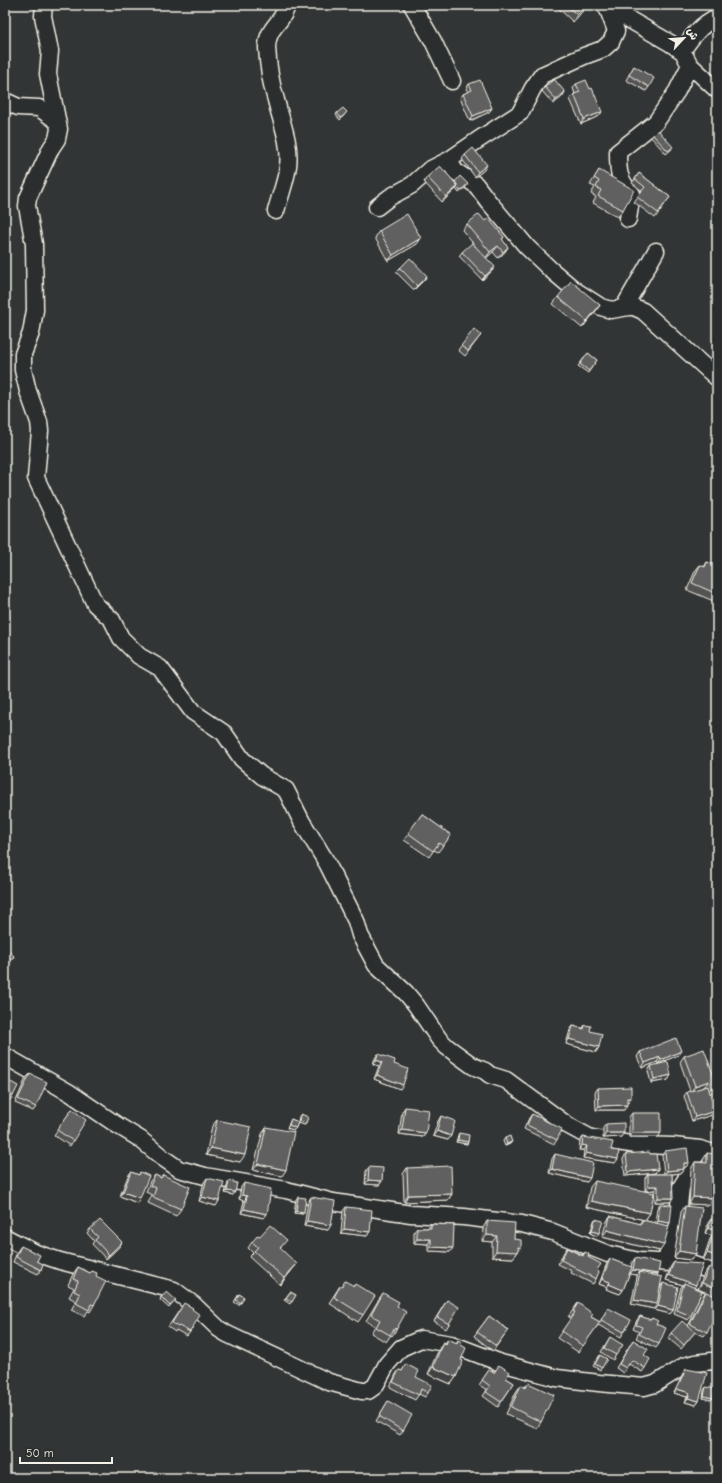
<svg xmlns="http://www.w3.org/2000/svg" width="722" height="1483" font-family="'Comic Neue','Playpen Sans Arabic',sans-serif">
	<rect width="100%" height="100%" fill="#323535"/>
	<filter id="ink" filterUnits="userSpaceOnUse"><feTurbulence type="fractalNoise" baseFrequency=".025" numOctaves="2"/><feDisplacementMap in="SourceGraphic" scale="8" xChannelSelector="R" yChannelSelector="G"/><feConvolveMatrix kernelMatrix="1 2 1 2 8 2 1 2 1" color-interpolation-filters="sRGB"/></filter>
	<g filter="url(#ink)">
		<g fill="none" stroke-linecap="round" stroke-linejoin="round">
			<defs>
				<path id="minor" d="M44,5l-1,11 7,35 -2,23 11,55 -2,10 -6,9 -23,50 -1,8 7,38 1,66 -4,23 -8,21v16l5,21 11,31 1,9 -4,47 59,126 17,16 9,18 18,18 21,12 33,44 31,21 18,26 20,17 24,14 16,32 25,41 29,58 4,14 16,30 30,28 10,12 23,34 8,8 26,19 12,5 5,4 16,5 61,45 24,13 46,7 36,1 27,3
					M412,5l21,36 19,40
					M604,5l66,38 12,8c9,-13 19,-27 35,-34
					M685,56l5,9 27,25
					M5,101l13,6 21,1 18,13
					M449,160l29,-20 42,-27 13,-25 9,-13 42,-19 19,-7 8,-7 5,-11 -9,-24
					M377,207l13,-10 22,-12 17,-15 20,-10 6,11 21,14 12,16 39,46 23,22 26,22 25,16 10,3 18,-3h5l9,4 74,67
					M276,211c4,-15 10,-30 12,-45 3,-22 -7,-45 -12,-66 -5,-16 -8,-35 -9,-52 0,-22 16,-24 20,-43
					M628,219l4,-25c-14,-15 -14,-23 -14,-42l38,-30 21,-31 13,-26
					M624,307l32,-56
					M5,1056l65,37 47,32 23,14 23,19 16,11 26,7 81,14 47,12 78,12 53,3 58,7 31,8 55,22 31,7 52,3 26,9
					M5,1237l31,16 24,8 114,29 20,15 25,24 8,5 102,48 33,9h6l7,-5 12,-22 14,-16 20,-9 30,5 50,19 56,15 42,5 45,4 11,-3 29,-18 11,-3 17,-2 5,2
					M665,1263l12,-39 4,-37 5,-8 6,-18 8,-12 17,5"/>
			</defs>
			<use href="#minor" stroke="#f4f1e8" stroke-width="19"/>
			<use href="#minor" stroke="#2a2d2e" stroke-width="16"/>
		</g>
		<path fill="#525352" stroke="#f4f1e8" d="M555,5h33l-15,17z
			M634,66l15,21 -3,4 -20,-11z
			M469,84l23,24 -3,4 -19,9 -10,-23 3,-4 5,-2 -2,-3z
			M576,84l23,32 -18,8 -11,-25 4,-5h1l-2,-6z
			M545,87l20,5 -3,5 -9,7 -11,-13z
			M347,112l-7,8 -4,-5 1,-2z
			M653,135l19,14 -6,5 -15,-17z
			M465,155l19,15 -9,7 -13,-18z
			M599,170l24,40 -5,7 -25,-14 3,-6 -5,-3 4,-7 -5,-2z
			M639,173l31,24 -15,21 -21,-16 8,-11 -10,-8z
			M427,177l28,5 13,2 -2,3 -7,6 -3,-4 -14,13 -18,-20z
			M485,221l19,16 -2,3 6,7 -4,6 -6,5 -5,-6 -7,6 6,13 -10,9 -23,-24 3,-4 14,-5 -14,-17 5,-6z
			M379,231l42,7 -4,6 -29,17 -13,-23z
			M400,268l24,12 -10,10 -18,-18z
			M558,297l42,8 -18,23 -29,-24z
			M481,335l-16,21 -7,-6 3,-4z
			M588,353l9,7 -9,13 -10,-7z
			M707,562l10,4v35l-1,1 -29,-12 8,-19 5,-6 4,2z
			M422,814l29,21 -13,17 -4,-2 -5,7 -25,-17z
			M585,1025l5,6 9,16 -3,5 -30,-8 4,-14 3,-4 10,2z
			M640,1052l38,3 -20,9 -1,-2 -15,6 -5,-11z
			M378,1054l16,10 6,25 -26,-10 5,-13 -6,-2 2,-6z
			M684,1056l33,29v1l-4,6 -3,1 5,18 -3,4 -20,6 -8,-25 3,-4 3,-1 -10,-29z
			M651,1066l20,9 -3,5 -17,3 -3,-12z
			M30,1074l6,33 -3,4 -18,-8 11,-25z
			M5,1079l8,17 -3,4 -5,-3z
			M598,1088l33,10 -4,4 -3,8h-28l-1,-18z
			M405,1107l21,26 -3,4 -24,-3 3,-22z
			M72,1109l1,32 -3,5 -16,-11z
			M632,1113l26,24h-29v-20z
			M301,1114l4,11 -7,-2 -4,7 -7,-2 4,-9 7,3 1,-6z
			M532,1114l25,26 -3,4 -30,-15 5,-11z
			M441,1116l7,24 -15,-4 5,-15z
			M217,1120l23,42 -34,-7 6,-29z
			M606,1124l15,13 -18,1v-10z
			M266,1127l16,49 -29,-6 9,-36z
			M459,1133l9,9 -1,2 -11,-2 2,-7z
			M583,1137l28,13 4,13 -32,-5 1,-8h-5l1,-9z
			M505,1138l7,4 -2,2 -5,2 -2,-5z
			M665,1151l24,12 -3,4h-2v2l-3,4 -9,1 -2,28h-15l-1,-12 -9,1v-13l3,-4h16l-2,-19z
			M707,1153l2,52 -20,-1 2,-35 4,-7h8v-2z
			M555,1154l32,28 -38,-9 3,-14z
			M626,1154h24l8,15 -3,4 -30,3 -2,-17z
			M369,1167l13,14 -3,4 -14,-1 1,-13z
			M407,1168l45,26 -4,6 -44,2 -1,-28z
			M131,1172l8,3 1,-3 -3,31 -17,-7 8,-20z
			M155,1175l6,3 2,-3 18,34 -5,7 -28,-13 4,-8 -6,-3 4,-11z
			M207,1178l9,28 -17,-5 5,-19z
			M229,1181l4,14 -8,-2 3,-10z
			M595,1181l55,32 -5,7 -59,-13 4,-20z
			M244,1183l20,35 -23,-5 3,-12 -5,-2 2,-12z
			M717,1196v19h-3z
			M298,1197l5,17 -9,-1 2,-14z
			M311,1197l17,33 -24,-4 4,-24z
			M660,1204l10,19 -2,3 -8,25 -58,-14 4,-14 4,-7 29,8 3,-4 13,3 2,-15z
			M685,1206l11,48 -5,6 -17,-2 7,-46z
			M346,1207l24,25 -3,4 -26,-3 2,-22z
			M717,1216v48l-14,-4 7,-21 2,-3 -7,-3 3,-10 3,-4 3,1z
			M595,1219l2,17 -7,-3 4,-12z
			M487,1221l27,18 7,9 -8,10 -21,-1v-15l-10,-1 1,-13z
			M431,1224l19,28 -22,-1v-7l-14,-1v-11l3,-4h11z
			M90,1229l29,18 -13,12 -14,-15 2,-3 -7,-8z
			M260,1236l22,10 -2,3 12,21 -12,15 -31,-28 4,-4 -5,-5 4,-6z
			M21,1246l16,15 4,9 -3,4 -25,-12 5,-12z
			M567,1248l15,7 3,-3 12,18 -1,9 -3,5 -22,-11 1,-2 -14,-7 6,-12z
			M635,1258l22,18 3,12 3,-5 10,27 -3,4 -15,-4 1,-4 -2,3 -23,-5 6,-27v-2l-7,-1v-2l-7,18 -3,4 -14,-5 1,-2 -8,-3 8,-21 3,-4 21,8 1,-4z
			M674,1262l22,23 -2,2 4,2 6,-15 5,-7 -2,65 -3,4 -9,-4 -14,17 -13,-11 3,-5 17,-7 17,-34 -3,-1 -11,25 -3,4 -14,-6 7,-27 2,-2 -17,-5 5,-14z
			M78,1267l12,6 2,-2 4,5 -2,29 -4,7 -2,-1 -4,5 -13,-6 5,-9 -7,-4 5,-9 -6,-3 5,-11z
			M340,1286l23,29 -5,7 -29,-19z
			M290,1292l6,3 -6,9 -6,-4z
			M383,1293l14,13 -1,24 -4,6 -1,-1 -5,7 -15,-9 4,-7 -9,-5 13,-22z
			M239,1294l5,3 -5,8 -5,-3z
			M161,1297l13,5 -5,6 -9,-8z
			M447,1300l2,24 -3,5 -12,-8z
			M578,1303l13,14 9,5 8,-14 16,24 -3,5 -23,-12 -20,27 -21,-14 14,-19 -3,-2z
			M181,1308l11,1 -2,23 -3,4 -11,-6 -1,2 -7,-5z
			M489,1316l19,14 -15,21 -19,-15z
			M640,1316l10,4 2,-2 4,6 3,20 -3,4 -20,-10 3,-6 -6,-3 4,-9z
			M717,1335v11l-4,-1z
			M610,1337l6,18 -3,5 -12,-8z
			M448,1339l8,4 2,-3 3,5 -5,32 -5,7 -23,-10 11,-25 4,-7 2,1z
			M633,1340l12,28 -3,4 -13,-8 -6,9 -7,-5z
			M600,1355l7,4 -7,11 -7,-4z
			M406,1364l22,29 -3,4 -6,-3 -4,6 -25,-13 6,-13 3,-4 3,1z
			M686,1369l13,32 -3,4 -11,-3 2,-5 -13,-4 9,-19z
			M489,1370l4,2 13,6 8,5 -16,24 -15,-11 4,-6 -8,-5z
			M528,1383l13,39 -4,6 -31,-14 10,-22 5,-7 4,2z
			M706,1387l5,13 -8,-2 1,-8z
			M388,1401l15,30 -3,4 -24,-14z"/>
		<path fill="#424342" stroke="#f4f1e8" d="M587,5h1l-15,17 4,-7z
			M565,92l-3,5 -9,7 3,-4z
			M492,108l-3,4 -19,9 3,-5z
			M602,112l-3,4 -18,8 3,-5z
			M487,165l-3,5 -9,7 3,-5z
			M458,186l-3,4 -13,12 4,-5z
			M421,238l-4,6 -29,17 5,-6z
			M498,246l-5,6 -8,7 5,-7z
			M508,247l-4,6 -6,5 5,-6z
			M495,267l-3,4 -10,9 3,-4z
			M427,276l-3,4 -10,10 3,-4z
			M600,305l-4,6 -14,17 5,-7z
			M14,956l-4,7 -5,4v-2z
			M569,1039l30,8 -3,5 -30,-8z
			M681,1051l-3,4 -20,9 3,-4z
			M660,1057l-3,5 -15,6 3,-5z
			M376,1060l6,2 -3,4 -6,-2z
			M377,1075l26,10 -3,4 -26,-10z
			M671,1075l-3,5 -17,3 3,-4z
			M709,1081l-5,6 -13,5 4,-6z
			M717,1086l-4,6 -6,3 4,-7z
			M627,1098h4l-3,4h-4z
			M627,1105l-3,5h-28l3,-4z
			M715,1111l-3,4 -20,6 3,-4z
			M299,1121l7,2 -1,2 -8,-2z
			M289,1125l7,3 -2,2 -7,-2z
			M402,1130l24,3 -3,4 -24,-3z
			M437,1131l14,5 -3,4 -15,-4z
			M606,1133h18l-3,4 -18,1z
			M632,1133h29l-3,4h-29z
			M458,1140l10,2 -1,2 -11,-2z
			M512,1142l-2,2 -5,2 2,-2z
			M582,1145l5,1 -3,4h-5z
			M211,1148l34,7 -5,7 -34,-7z
			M586,1153l32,6 -3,4 -32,-5z
			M684,1163h5l-3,4 -5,1z
			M258,1164l28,6 -4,6 -29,-6z
			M552,1169l38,9 -3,4 -38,-9z
			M658,1169l-3,4 -30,3 3,-4z
			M684,1169l-3,4 -17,2 3,-4z
			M368,1180l14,1 -3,4 -14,-1z
			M648,1186h10l-4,4 -9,1z
			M227,1191l8,1 -2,3 -8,-2z
			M123,1192l17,6 -3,5 -17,-7z
			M452,1194l-4,6 -44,2 4,-7z
			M242,1195l5,1 -3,5 -5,-2z
			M202,1197l17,4 -3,5 -17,-5z
			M693,1197l20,1 -4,7 -20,-1z
			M658,1198h15l-3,4h-15z
			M591,1201l59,12 -5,7 -59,-13z
			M244,1209l23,5 -3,4 -23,-5z
			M717,1210v5h-3z
			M296,1211l8,1 -1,2 -9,-1z
			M307,1221l24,4 -3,5 -24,-4z
			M658,1221l12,2 -3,4 -12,-1z
			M708,1228l9,4v6l-3,-6 -2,4 -7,-3z
			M344,1229l26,3 -3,4 -26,-3z
			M607,1230l57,15 -4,6 -58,-14z
			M592,1231l7,2 -2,3 -7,-3z
			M487,1235l10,1 -5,6 -10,-1z
			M417,1239h14l-3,5 -14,-1z
			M122,1242l-3,5 -13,12 3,-4z
			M431,1247l22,1 -3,4 -22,-1z
			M518,1247l3,1 -8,10 -21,-1 4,-6z
			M679,1251l17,3 -5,6 -17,-2z
			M707,1253l10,3v8l-14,-4z
			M297,1264l-5,6 -12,15 4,-7z
			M633,1270l25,4 -3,5 -15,-7 -3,3 -7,-1z
			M669,1275l27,10 -3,4 -9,-6 -1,2 -17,-5z
			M602,1279l8,3 -3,5 -8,-3z
			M702,1283l15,6v8l-19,-8z
			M609,1284l14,6 -3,4 -14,-5z
			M634,1300l23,4 -3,5 -23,-5z
			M658,1306l15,4 -3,4 -15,-4z
			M717,1341v5l-4,-1z
			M433,1367l23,10 -5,7 -23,-10z
			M677,1389l13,4 -3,4 -13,-4z
			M704,1396l9,2 -2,2 -8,-2z
			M688,1398l11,3 -3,4 -11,-3z"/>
		<path fill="#5f605f" stroke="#f4f1e8" d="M566,5h21l-10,10z
			M634,66l20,12 -5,9 -20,-12z
			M554,79l11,13 -9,8 -11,-13z
			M480,80l12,28 -19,8 -10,-22 9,-4 -3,-6z
			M586,80l4,9 2,-1 10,24 -18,7 -10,-25 6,-2 -4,-8z
			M343,108l4,4 -6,6 -4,-5z
			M658,130l15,17 -5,4 -15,-16z
			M473,148l14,17 -9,7 -13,-17z
			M440,166l18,20 -12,11 -19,-20z
			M599,170l35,20 -11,20 -25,-14 3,-6 -5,-3 3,-6 -5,-3z
			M639,173l31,24 -12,16 -21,-16 8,-10 -10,-8z
			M460,176l8,8 -8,7 -3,-4 1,-1 -3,-4z
			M407,214l14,24 -28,17 -14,-24z
			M479,214l6,7 3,-3 16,19 -2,2 6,8 -5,5 -5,-6 -8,6 -23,-28z
			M472,243l23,24 -10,9 -23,-24z
			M410,258l17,18 -10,10 -17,-18z
			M571,281l29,24 -13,16 -29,-24z
			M474,329l7,6 -13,16 -7,-5z
			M588,353l9,7 -8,11 -9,-7z
			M707,562l10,4v28l-25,-11 8,-18 5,2z
			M422,814l29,21 -8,11 -4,-3 -6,8 -25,-18z
			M5,947l9,9 -9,9z
			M585,1025l6,1 -1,5 12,3 -3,13 -30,-8 4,-13 11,3z
			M676,1038l5,13 -20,9 -1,-3 -15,6 -5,-11z
			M704,1049l13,36v1l-6,2 -2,-7 -14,5 -11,-30z
			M378,1054l17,6 -1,4 14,5 -5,16 -26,-10 5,-13 -6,-2z
			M668,1062l3,13 -17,4 -3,-13z
			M30,1074l17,8 -11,25 -18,-8z
			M5,1079l13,7 -5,10 -8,-5z
			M708,1086l7,25 -20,6 -8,-25z
			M631,1087v11h-4v7l-28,1 -1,-18z
			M405,1107l24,3 -3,23 -24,-3z
			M72,1109l14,11 -13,21 -16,-11z
			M632,1113h29v20h-29z
			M301,1114l7,3 -2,6 -7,-2z
			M532,1114l30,15 -5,11 -30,-15z
			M441,1116l14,5 -4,15 -14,-5z
			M291,1119l7,3 -2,6 -7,-3z
			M217,1120l34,7 -6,28 -34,-7z
			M624,1123v10h-18v-9z
			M266,1127l28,5 -8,38 -28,-6z
			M459,1133l10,2 -1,7 -10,-2z
			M510,1136l2,6 -5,2 -2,-6z
			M583,1137l30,5 -2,8 8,1 -1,8 -32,-6 1,-7 -5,-1z
			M687,1148l2,15h-5v6l-17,2 -2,-20z
			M649,1152l1,2h6l2,15 -30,3 -2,-18z
			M707,1153l8,1 -2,44 -20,-1 2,-35 12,1z
			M555,1154l38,9 -3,15 -38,-9z
			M451,1166l1,28 -44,1 -1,-27z
			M369,1167l14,1 -1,13 -14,-1z
			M131,1172l8,3 1,-3 9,4 -9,22 -17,-6z
			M648,1174h24l1,24h-15v-12h-10z
			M155,1175l6,3 2,-3 27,12 -9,22 -28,-12 3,-9 -6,-2z
			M207,1178l17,4 -5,19 -17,-4z
			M229,1181l8,2 -2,9 -8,-1z
			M595,1181l59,12 -4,20 -59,-12z
			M244,1183l27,6 -4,25 -23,-5 3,-13 -5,-1z
			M298,1197l8,1 -2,14 -8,-1z
			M311,1197l24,4 -4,24 -24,-4z
			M660,1204l12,1 -2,18 -12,-2z
			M685,1206l17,2 -6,46 -17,-3z
			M346,1207l26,3 -2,22 -26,-3z
			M610,1216l31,8 1,-4 27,6 -5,19 -57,-15z
			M717,1217v15l-9,-4 3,-9 4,2z
			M595,1219l8,2 -4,12 -7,-2z
			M100,1220l22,22 -13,13 -14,-15 3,-3 -8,-8z
			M487,1221l28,2 -1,16 7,1v8l-3,-1v5l-22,-1 1,-15 -10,-1z
			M431,1224l23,1 -1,23 -22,-1v-8h-14v-11h14z
			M270,1225l17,15 -7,8 17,16 -13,14 -30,-27 4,-4 -6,-5 6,-7 2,1z
			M714,1232l3,1v23l-10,-3z
			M21,1246l19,9 -3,6 6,3 -2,6 -25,-13z
			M567,1248l16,8 2,-4 4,2 -1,3 13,7 -4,6 2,2 -3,7 -22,-11 1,-1 -14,-7z
			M635,1258l25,5 -2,11 -25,-4z
			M610,1259l22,8 -9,23 -14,-6 1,-2 -8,-3z
			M674,1262l29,2 -7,21 -27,-10z
			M78,1267l12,6 2,-2 5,2 -1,3 10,5 -12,24 -3,-1 -2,6 -13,-7 4,-9 -6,-3 4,-10 -5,-2z
			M709,1267l8,4v18l-15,-6z
			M640,1272l22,5 -5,27 -23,-4z
			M345,1281l9,5 1,-2 20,12 -12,19 -29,-18 6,-11h2z
			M663,1283l15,4 -5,23 -15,-4z
			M684,1283l18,8 -11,25 -14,-6z
			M167,1292l9,8 -6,6 -9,-9z
			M290,1292l6,3 -4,7 -6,-4z
			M706,1292l11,5v14l-10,21 -17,-8z
			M383,1293l16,9 -2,4 9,6 -10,18 -1,-2 -5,7 -14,-8 4,-7 -9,-5z
			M239,1294l5,3 -3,6 -5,-3z
			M447,1300l12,7 -10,17 -12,-7z
			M184,1303l9,5 -1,1 8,6 -10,17 -11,-6 -1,1 -6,-4z
			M578,1303l15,11 -2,3 9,5 -17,24 -21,-15 13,-19 -2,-1z
			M608,1308l23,12 -7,12 -23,-12z
			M489,1316l19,14 -12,16 -19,-14z
			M640,1316l11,4 1,-2 6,3 -2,3 10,4 -7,16 -20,-10 3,-7 -6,-2z
			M682,1321l13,11 -11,13 -13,-12z
			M610,1337l13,8 -7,10 -12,-7z
			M448,1339l9,4 1,-3 4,2 -1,3 5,3 -5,12 2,1 -7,16 -23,-10 10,-25 3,2z
			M633,1340l15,9 -4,6 6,4 -5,9 -13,-8 -6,8 -7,-4z
			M600,1355l7,4 -5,9 -7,-4z
			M406,1364l13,7 -3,6 16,8 -4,8 -7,-4 -2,6 -26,-13 6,-12 3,1z
			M499,1365l11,7 -4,6 8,5 -13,19 -15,-10 4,-6 -8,-6 7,-10 5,3z
			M686,1369l21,4 -8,28 -11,-3 2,-5 -13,-4z
			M528,1383l26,12 -13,27 -30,-15 10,-22 5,3z
			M706,1387l9,2 -2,9 -9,-2z
			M388,1401l24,14 -9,16 -24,-15z"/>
	</g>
	<rect width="722" height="1483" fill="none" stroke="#2a2d2e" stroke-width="20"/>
	<rect x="10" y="10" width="702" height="1463" fill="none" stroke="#f4f1e8" stroke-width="1.5" filter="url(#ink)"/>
	<g transform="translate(684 38) rotate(64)" stroke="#2a2d2e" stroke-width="3" paint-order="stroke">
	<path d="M0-3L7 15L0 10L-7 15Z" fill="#f4f1e8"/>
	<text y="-6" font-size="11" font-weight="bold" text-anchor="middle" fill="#f4f1e8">ش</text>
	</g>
	<path d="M20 1457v6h92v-6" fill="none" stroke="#f4f1e8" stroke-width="2"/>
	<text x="26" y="1457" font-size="12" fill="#f4f1e8" stroke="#2a2d2e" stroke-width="3" paint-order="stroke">50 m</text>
</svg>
